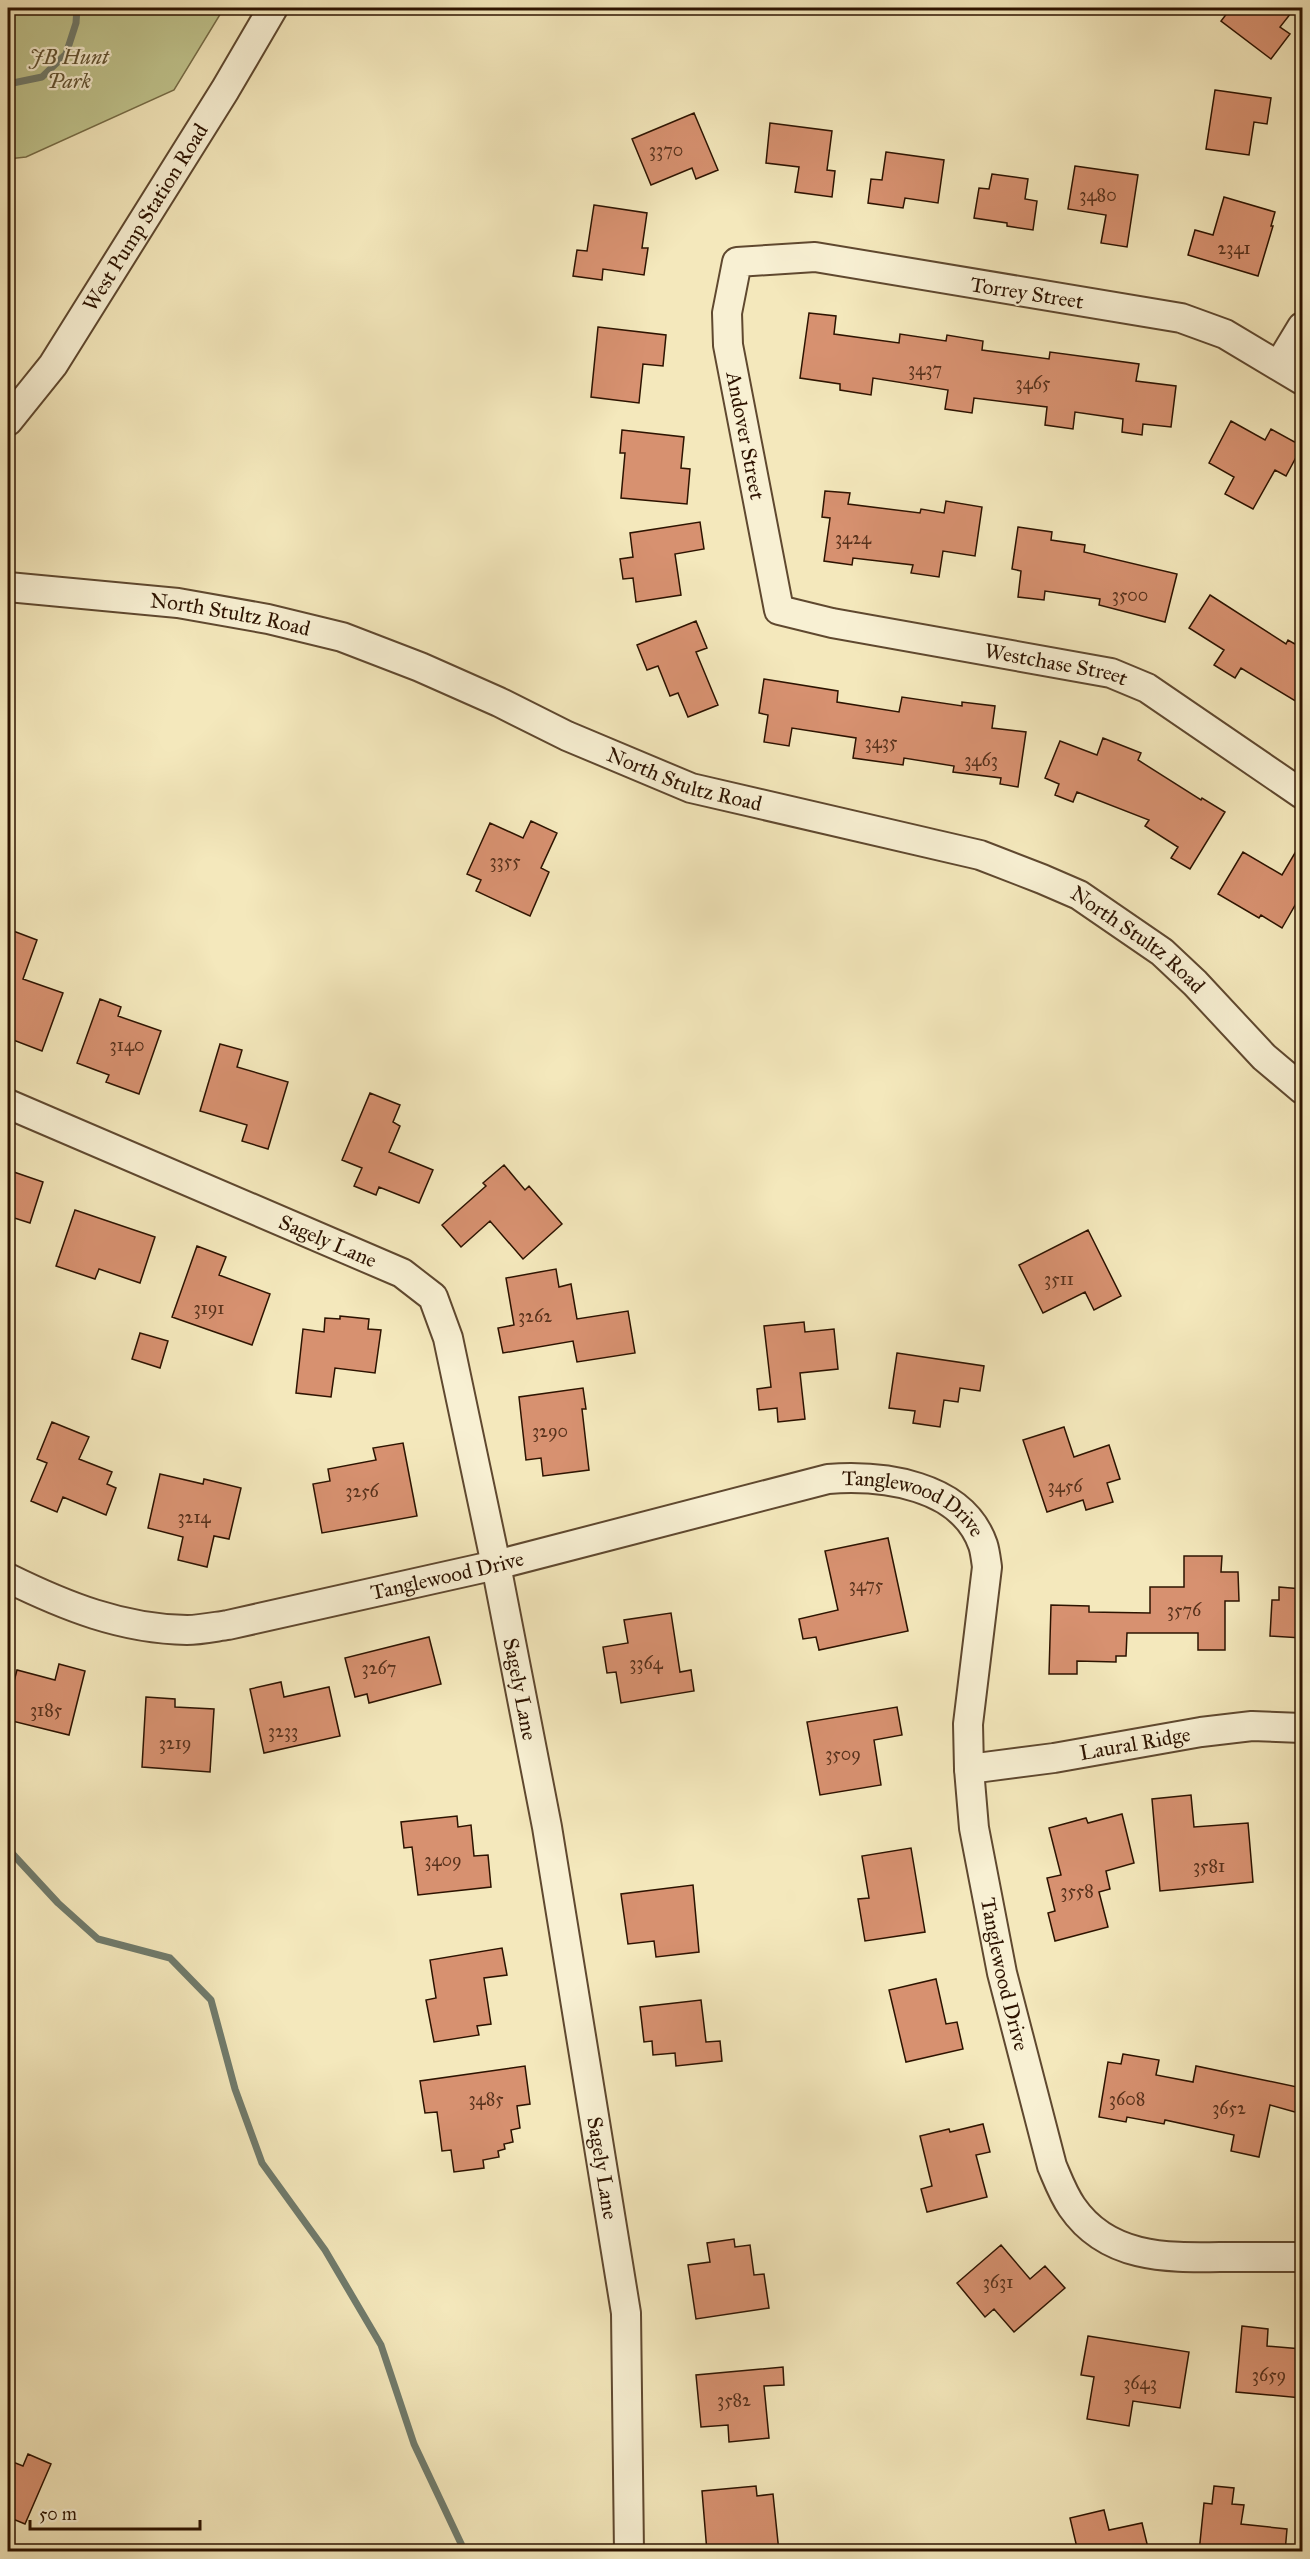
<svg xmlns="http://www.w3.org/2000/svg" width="1310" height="2559" font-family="'IM FELL Great Primer',serif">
	<rect width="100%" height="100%" fill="#f4e8bc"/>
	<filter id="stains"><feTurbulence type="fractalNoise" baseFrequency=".00333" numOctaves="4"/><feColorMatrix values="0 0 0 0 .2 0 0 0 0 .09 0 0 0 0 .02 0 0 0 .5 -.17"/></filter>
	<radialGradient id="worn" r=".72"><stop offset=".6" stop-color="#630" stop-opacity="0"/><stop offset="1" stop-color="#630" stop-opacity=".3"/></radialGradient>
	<path fill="#c0c48d" stroke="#766c46" stroke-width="1.5" d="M8,8h216l-50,82 -148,67 -18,2z"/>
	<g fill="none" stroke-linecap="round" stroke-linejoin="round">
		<path stroke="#707b6c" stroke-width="7" d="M8,84l34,-7 24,-23 10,-31 1,-15
			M8,1849l50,54 40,36 72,19 41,42 24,89 27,74 63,87 56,95 33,99 51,108"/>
	</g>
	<path fill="#d79170" stroke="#2d1300" stroke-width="1.5" d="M1231,8h64l-15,19 10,7 -19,25 -50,-38z
		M1215,90l56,8 -4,26 -13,-2 -5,33 -43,-6z
		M694,113l24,57 -22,9 -4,-11 -41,17 -19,-46z
		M770,123l62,8 -5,39 8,1 -3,26 -37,-5 4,-25 -33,-4z
		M886,152l58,8 -6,43 -33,-5 -2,10 -35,-5 3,-24 11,1z
		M1075,166l63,9 -11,72 -26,-4 5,-28 -38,-6z
		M992,174l36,5 -3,20 12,2 -4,29 -26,-4v-3l-33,-5 5,-30 10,1z
		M1224,197l51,15 -4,14h2l-15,50 -70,-21 7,-25 18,5z
		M594,205l53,8 -5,35h6l-4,27 -41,-6 -1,11 -29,-4 4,-26 10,1z
		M809,313l27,3 -2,18 65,9 1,-9 46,7 1,-6 36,6 -1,9 67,9 1,-7 89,12 -3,17 40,5 -5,41 -28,-3 -1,11 -20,-3 1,-13 -48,-7 -2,17 -28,-4 2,-18 -73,-9 -2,15 -27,-4 3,-19 -75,-12 -2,17 -31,-5v-6l-40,-6z
		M598,327l68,8 -3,31 -20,-2 -4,39 -48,-6z
		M1231,421l34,19 6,-11 31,17 -16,30 -11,-6 -22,39 -28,-15 9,-17 -25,-14z
		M622,430l62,7 -3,31 9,1 -3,35 -66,-6 4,-45h-5z
		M825,491l25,2 -2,11 72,9 1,-4 23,4 2,-12 36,6 -7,49 -32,-5 -4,26 -28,-4 2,-8 -60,-7 -1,7 -28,-4 6,-43 -8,-1z
		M700,522l4,27 -29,5 6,41 -45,7 -3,-24 -10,1 -3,-20 13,-2 -3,-24z
		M1018,527l34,5 -1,8 34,5 -1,7 93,22 -12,48 -66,-17 1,-6 -55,-8 -1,9 -26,-3 3,-26 -9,-2z
		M1210,595l76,49 2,-4 14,8v57l-61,-37 -6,10 -21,-13 10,-15 -35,-22z
		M696,621l11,27 -11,4 22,53 -30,12 -10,-24 -8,3 -12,-30 -11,4 -10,-25z
		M764,679l74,12 -1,11 62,10 3,-15 60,9v-4l33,4 -3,22 34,4 -8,55 -18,-3 1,-6 -48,-6 1,-6 -50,-8 -1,7 -50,-7 3,-20 -64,-10 -3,18 -25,-4 4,-27 -9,-2z
		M1103,738l38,15 -3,7 63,40 1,-2 23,14 -35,57 -19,-11 7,-11 -33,-21 4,-6 -72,-28 -4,10 -18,-7 4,-11 -14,-6 15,-37 37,14z
		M531,821l26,12 -16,35 8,4 -19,44 -54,-25 5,-11 -14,-6 23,-51 33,15z
		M1302,841v52l-20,35 -21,-13 -2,3 -41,-24 25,-42 39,23z
		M8,929l29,11 -14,39 40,14 -21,58 -34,-13z
		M100,999l21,8 -3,9 43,15 -22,63 -33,-12 3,-7 -32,-12z
		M220,1044l22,6 -5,17 51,15 -20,67 -26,-8 5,-16 -47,-14z
		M370,1093l30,12 -7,17 7,4 -11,26 44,18 -14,33 -40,-16 -3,8 -22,-9 8,-18 -20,-8z
		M504,1165l21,25 4,-4 33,38 -39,35 -33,-38 -29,26 -19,-22 44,-39 -3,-3z
		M8,1170l35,12 -13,41 -22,-7z
		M75,1210l80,27 -15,46 -41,-14 -4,10 -39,-13z
		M1088,1230l33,66 -27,14 -9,-18 -42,21 -24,-48z
		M197,1246l29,11 -7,18 51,19 -18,51 -80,-28z
		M556,1269l3,18 12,-3 6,35 51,-8 7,42 -58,9 -4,-21 -70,12 -5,-25 16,-3 -8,-47z
		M340,1316l29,3 -1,10 13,1 -6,43 -40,-5 -4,29 -35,-4 7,-64 21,3 1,-14 15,1z
		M804,1322l1,10 29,-3 4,40 -38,4 5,46 -27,3 -1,-14 -18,2 -2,-21 14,-2 -7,-61z
		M140,1333l28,8 -8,27 -28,-9z
		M897,1353l87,13 -4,25 -20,-3 -2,14 -14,-2 -4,27 -27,-4 2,-12 -26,-3z
		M583,1388l3,21h-4l7,61 -46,6 -2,-18 -15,2 -7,-63z
		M52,1422l37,15 -10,22 33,13 -5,12 9,4 -10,27 -43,-18 -6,15 -26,-11 16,-38 -10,-4z
		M1064,1427l10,30 35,-12 11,34 -13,4 6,19 -27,8 -3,-10 -36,12 -24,-72z
		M403,1443l14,73 -95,17 -9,-49 17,-3 -2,-12 48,-9 -3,-12z
		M160,1474l43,10 1,-5 37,9 -12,51 -15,-3 -7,31 -29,-7 5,-23 -35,-9z
		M888,1538l20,93 -89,19 -3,-13 -13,2 -4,-20 39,-9 -13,-59z
		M1184,1556h38l-1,16h17l1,29h-14v49h-27v-17h-71l-1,23h-10v6l-39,-1v13h-28l2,-69 38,1v6l61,1v-26h34z
		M1279,1587l23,2v49l-32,-2 2,-36h7z
		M671,1613l9,59 11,-2 3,21 -73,12 -5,-31 -9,1 -4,-26 25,-4 -4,-23z
		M429,1637l12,47 -72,19 -2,-9 -12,3 -10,-39z
		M59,1664l26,7 -16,64 -61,-15v-16l9,-34 38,10z
		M281,1682l3,15 45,-10 11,49 -76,17 -14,-64z
		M146,1697l29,2v8l39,2 -4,63 -68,-5z
		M897,1707l5,28 -28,5 7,45 -61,10 -13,-73z
		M1191,1795l3,32 54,-4 5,59 -93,9 -8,-92z
		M1122,1814l12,49 -28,8 4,18 -11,3 9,35 -53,14 -7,-28 7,-2 -8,-33 14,-3 -12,-47 37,-10 2,5z
		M457,1816l1,11 13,-2 3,31 14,-1 3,32 -73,8 -6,-48 -8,1 -3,-26z
		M911,1848l14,84 -60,9 -7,-42 11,-1 -7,-42z
		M693,1885l6,67 -43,5 -2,-16 -26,3 -7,-50z
		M502,1948l5,27 -23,3 7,46 -14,2 2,9 -45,7 -8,-42 10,-2 -6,-38z
		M936,1979l10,45 11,-2 6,27 -57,13 -17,-72z
		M701,2000l5,42 14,-1 2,20 -46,5 -1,-13 -22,2 -1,-14 -8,1 -4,-35z
		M1123,2054l36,6 -3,15 37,7 3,-16 106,22v26l-32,-9 -11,52 -28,-6 3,-16 -69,-15 -1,4 -37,-7 -1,5 -27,-5 9,-55 13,2z
		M525,2066l5,38 -13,2 3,22 -9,2 2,12 -9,2 1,5 -7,2 1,6 -16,3 1,8 -30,4 -3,-22 -9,1 -5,-39 -12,1 -5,-32z
		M983,2124l7,28 -14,3 11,42 -60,15 -6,-23 11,-3 -12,-50 29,-7 1,3z
		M734,2239l1,8 15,-2 4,30 10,-1 5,34 -73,11 -8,-54 22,-3 -3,-19z
		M1001,2245l29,34 15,-13 20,22 -51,44 -20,-23 -9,8 -28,-34z
		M1242,2326l26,3 -1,17 35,3v49l-66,-6z
		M1088,2336l101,16 -9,56 -47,-7 -4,25 -42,-7 7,-42 -13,-2z
		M783,2367l1,18 -20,1 5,52 -40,4 -1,-17 -27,2 -5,-52z
		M28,2454l23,10 -26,60 -17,-7v-57l15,6z
		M756,2486l1,10 16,-2 6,58h-72l-5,-61z
		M1214,2486l20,2 -2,16 12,1 -3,19 46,5 -2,23h-86l5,-49 8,1z
		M1104,2510l5,20 33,-7 7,29h-71l-8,-34z"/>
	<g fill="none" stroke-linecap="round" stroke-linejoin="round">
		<defs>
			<g id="minor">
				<path d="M1279,365l23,-38"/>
				<path id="s1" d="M1302,380l-77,-46 -44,-16 -366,-61 -78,5 -10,51 1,32 51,265 53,13 279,50 36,15 155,106"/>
				<path id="s2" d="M8,421l45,-56 172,-275 48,-82"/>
				<path id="s3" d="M8,587l170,16 90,16 74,18 78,30 79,35 68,34 124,52 289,67 62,24 37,16 83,57 33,31 69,74 38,32"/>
				<path id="s4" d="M8,1104l394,169 31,24 15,41 48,227 51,262 79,486 3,239"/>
				<path id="s5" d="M8,1578c57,28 114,51 179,52 13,0 27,-3 41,-5l268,-60 332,-86c54,-4 134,5 155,66 2,6 3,15 4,22l-19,157 1,45 5,59 28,145 50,193c6,14 11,28 20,41 35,51 93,51 148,50 28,0 55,0 82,0"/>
				<path id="s6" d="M969,1769l85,-11 147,-26 51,-6 50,2"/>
			</g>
		</defs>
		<use href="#minor" stroke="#5f482f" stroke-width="32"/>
		<use href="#minor" stroke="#f8f0d3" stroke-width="28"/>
	</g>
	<g text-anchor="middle" stroke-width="4.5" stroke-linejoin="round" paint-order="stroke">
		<g font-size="18" fill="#58321c">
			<text x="666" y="156">3370</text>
			<text x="1098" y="201">3480</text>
			<text x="1234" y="254">2341</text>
			<text x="925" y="375">3437</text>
			<text x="1033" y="389">3465</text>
			<text x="853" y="544">3424</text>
			<text x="1130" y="601">3500</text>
			<text x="881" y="748">3435</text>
			<text x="981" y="766">3463</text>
			<text x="505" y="867">3355</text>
			<text x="127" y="1051">3140</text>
			<text x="1059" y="1285">3511</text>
			<text x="209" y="1314">3191</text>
			<text x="535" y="1322">3262</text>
			<text x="550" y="1437">3290</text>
			<text x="1065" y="1492">3456</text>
			<text x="362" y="1497">3256</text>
			<text x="194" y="1523">3214</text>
			<text x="866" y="1591">3475</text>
			<text x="1184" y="1616">3576</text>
			<text x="646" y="1669">3364</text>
			<text x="379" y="1674">3267</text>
			<text x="46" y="1716">3185</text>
			<text x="283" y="1737">3233</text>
			<text x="175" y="1749">3219</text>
			<text x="843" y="1760">3509</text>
			<text x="443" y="1866">3409</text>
			<text x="1209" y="1872">3581</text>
			<text x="1077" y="1897">3558</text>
			<text x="486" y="2105">3485</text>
			<text x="1127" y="2105">3608</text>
			<text x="1229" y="2114">3652</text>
			<text x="998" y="2288">3631</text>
			<text x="1269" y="2381">3659</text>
			<text x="1140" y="2389">3643</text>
			<text x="734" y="2406">3582</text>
		</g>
		<g font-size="21" font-style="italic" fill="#605131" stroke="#f8f0d3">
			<text x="69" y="64">JB Hunt<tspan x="69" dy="24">Park</tspan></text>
		</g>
		<g font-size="21" fill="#2d1300" stroke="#f8f0d3">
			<text dy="7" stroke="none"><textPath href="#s2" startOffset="246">West Pump Station Road</textPath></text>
			<text transform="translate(1027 293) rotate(9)" y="7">Torrey Street</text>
			<text dy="7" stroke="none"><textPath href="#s1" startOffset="762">Andover Street</textPath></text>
			<text dy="7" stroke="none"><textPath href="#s3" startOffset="224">North Stultz Road</textPath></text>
			<text dy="7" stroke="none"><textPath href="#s1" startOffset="1222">Westchase Street</textPath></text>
			<text dy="7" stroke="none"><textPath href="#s3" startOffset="710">North Stultz Road</textPath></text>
			<text dy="7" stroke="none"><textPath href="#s3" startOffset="1196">North Stultz Road</textPath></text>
			<text dy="7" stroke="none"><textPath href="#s4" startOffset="348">Sagely Lane</textPath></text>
			<text dy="7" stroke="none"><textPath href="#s5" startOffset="939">Tanglewood Drive</textPath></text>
			<text dy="7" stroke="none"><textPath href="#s5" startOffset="454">Tanglewood Drive</textPath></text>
			<text dy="7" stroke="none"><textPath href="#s4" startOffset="870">Sagely Lane</textPath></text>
			<text dy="7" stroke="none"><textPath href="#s6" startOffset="168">Laural Ridge</textPath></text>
			<text dy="7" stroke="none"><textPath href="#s5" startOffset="1462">Tanglewood Drive</textPath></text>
			<text dy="7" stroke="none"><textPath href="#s4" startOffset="1356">Sagely Lane</textPath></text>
		</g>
	</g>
	<rect width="1310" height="2559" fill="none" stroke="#f4e8bc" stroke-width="30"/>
	<rect x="9" y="9" width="1292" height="2541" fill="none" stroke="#2d1300" stroke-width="3"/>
	<rect x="15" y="15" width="1280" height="2529" fill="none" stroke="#2d1300" stroke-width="1.5"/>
	<path d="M30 2520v9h170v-9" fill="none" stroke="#2d1300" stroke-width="3"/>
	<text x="39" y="2520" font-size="18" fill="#2d1300" stroke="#f8f0d3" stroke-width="4.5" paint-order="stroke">50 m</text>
	<rect width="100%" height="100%" filter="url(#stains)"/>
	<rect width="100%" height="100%" fill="url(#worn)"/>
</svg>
